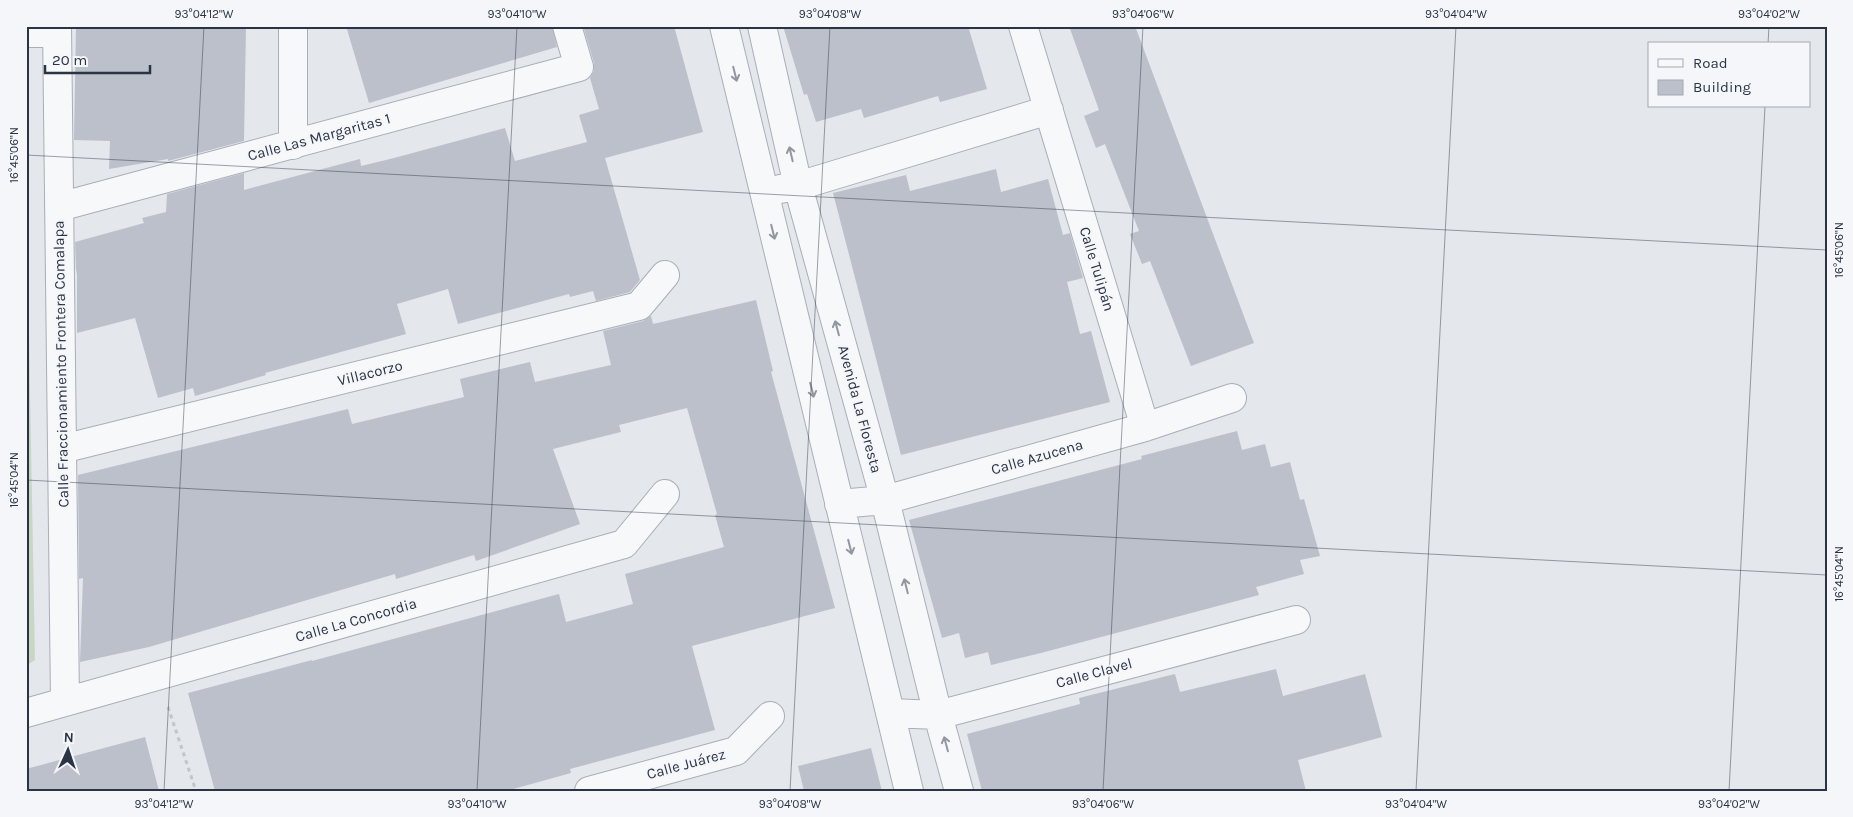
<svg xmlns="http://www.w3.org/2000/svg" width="1853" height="817" font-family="Karla,sans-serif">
	<rect width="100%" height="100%" fill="#e4e7ec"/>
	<path fill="#c9d6c5" d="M26,173l9,487 -9,6z"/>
	<path fill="#bbc0ca" d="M76,26h170l-2,115 -76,20v-2l-59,10 1,-28 -36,-1z
		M346,26h206l5,21 -188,56z
		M583,26h91l29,106 -98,26 35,122 -10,12 -34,9 -3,-10 -23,6 -1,-3 -111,30 -10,-35 -51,15 9,30 -141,39 1,2 -71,21 -2,-8 -35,10 -23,-80 -58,15v-58l-1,-6 -1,-27 69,-19 -2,-5 24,-6 1,-18 77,-21v17l116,-31 1,7 33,-8 111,-30 10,33 72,-19 -8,-27 20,-6 -9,-31 4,-7v-8z
		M783,26h185l19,63 -47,13 -2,-6 -74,22 -3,-9 -45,13 -9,-28 -3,1z
		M1069,26h66l119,317 -63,23 -41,-105 -8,3 -12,-30 9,-3 -34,-87 -9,4 -12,-32 15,-6z
		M996,169l5,23 47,-13 15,56 7,-2 13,45 -16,4 13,52 11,-3 19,71 -209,53 -68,-262 73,-18 4,16z
		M756,300l17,71 -2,1 64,236 -143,38 23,84 -145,39 1,4 -65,18h-291l-27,-98 124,-33v1l247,-67 7,28 67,-18 -8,-30 99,-27 -9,-32 2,-1 -30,-106 -68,17 2,7 -68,17 27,75 -104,37 -2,-6 -78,24 -1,-5 -246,73 -69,15 3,-84 -4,1 -1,-104 270,-66 4,15 112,-27 -4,-18 70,-17 5,20 76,-17 -8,-34 40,-10 8,-5 2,8z
		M1237,431l5,19 23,-6 6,23 19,-5 10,38 4,-1 16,57 -20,4 4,14 -48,13 3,8 -218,58 -50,12 -3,-13 -23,6 -6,-25 -17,5 -33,-118 233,-61 -1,-3z
		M1276,669l7,27 82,-22 17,63 -84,23 8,31h-324l-15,-57 113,-30 -1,-6 96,-24 5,18z
		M145,737l14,54h-133v-22z
		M871,748l11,43h-78l-6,-25z"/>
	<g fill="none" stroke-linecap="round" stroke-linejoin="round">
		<defs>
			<path id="minor" d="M57,26l8,676
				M293,26v119
				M724,26l185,765
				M762,26l36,160 87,314 53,215 21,76
				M1023,26l122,401
				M26,33h31
				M780,189l18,-3 251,-76
				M59,207l520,-140 -12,-41
				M62,449l577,-143 26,-31
				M839,504l46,-4 260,-73 87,-29
				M26,713l598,-169 41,-50
				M890,713l48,2 358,-95
				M589,791l147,-40 34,-35"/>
		</defs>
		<use href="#minor" stroke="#a9aeb7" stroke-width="30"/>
		<path stroke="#c2c5cb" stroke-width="3" stroke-dasharray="4 4" stroke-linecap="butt" d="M168,707l28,84"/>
		<use href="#minor" stroke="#f7f8fa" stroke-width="28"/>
	</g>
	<defs><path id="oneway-shaft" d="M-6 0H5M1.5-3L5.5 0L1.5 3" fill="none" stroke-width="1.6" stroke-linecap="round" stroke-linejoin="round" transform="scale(1.25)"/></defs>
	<g stroke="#9196a0">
		<use href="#oneway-shaft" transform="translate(735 74) rotate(76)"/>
		<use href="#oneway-shaft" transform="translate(791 154) rotate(-103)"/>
		<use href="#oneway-shaft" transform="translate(773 232) rotate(76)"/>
		<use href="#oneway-shaft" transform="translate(837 328) rotate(-105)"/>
		<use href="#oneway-shaft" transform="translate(812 390) rotate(76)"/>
		<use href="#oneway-shaft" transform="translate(850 547) rotate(76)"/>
		<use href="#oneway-shaft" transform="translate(906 586) rotate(-104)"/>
		<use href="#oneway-shaft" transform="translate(946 744) rotate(-105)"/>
	</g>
	<path fill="none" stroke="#2b3445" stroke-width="1" stroke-opacity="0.45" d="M1768,44l1,-18M26,155l1801,95M26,480l1801,95M164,791l40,-765M477,791l40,-765M790,791l40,-765M1103,791l40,-765M1416,791l40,-765M1729,791l36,-685"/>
	<g text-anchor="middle" stroke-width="4" stroke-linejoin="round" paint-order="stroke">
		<g font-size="15" fill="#2b3445" stroke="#f4f6f9">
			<text transform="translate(319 137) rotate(-15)" y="5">Calle Las Margaritas 1</text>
			<text transform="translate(1097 269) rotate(73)" y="5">Calle Tulipán</text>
			<text transform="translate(61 364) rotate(-91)" y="5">Calle Fraccionamiento Frontera Comalapa</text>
			<text transform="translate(370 373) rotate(-14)" y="5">Villacorzo</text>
			<text transform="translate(860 409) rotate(75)" y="5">Avenida La Floresta</text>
			<text transform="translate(1037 457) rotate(-16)" y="5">Calle Azucena</text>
			<text transform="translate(356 620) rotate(-16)" y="5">Calle La Concordia</text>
			<text transform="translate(1094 673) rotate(-15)" y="5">Calle Clavel</text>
			<text transform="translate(686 764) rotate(-15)" y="5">Calle Juárez</text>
		</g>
	</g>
	<rect width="1853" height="817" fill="none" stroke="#f4f6f9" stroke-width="55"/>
	<rect x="1648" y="42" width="162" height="65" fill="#f4f6f9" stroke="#a4a8b1"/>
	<rect x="1658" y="59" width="25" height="8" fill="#f7f8fa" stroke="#a4a8b1"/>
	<text x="1693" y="68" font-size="15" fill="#2b3445">Road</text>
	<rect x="1658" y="80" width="25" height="15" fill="#bbc0ca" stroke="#a4a8b1"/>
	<text x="1693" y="92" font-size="15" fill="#2b3445">Building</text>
	<g transform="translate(68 750) rotate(3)" stroke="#f4f6f9" stroke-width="4" paint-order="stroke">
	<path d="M0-4L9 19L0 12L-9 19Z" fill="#2b3445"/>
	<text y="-8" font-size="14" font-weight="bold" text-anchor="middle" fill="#2b3445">N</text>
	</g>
	<path d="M45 65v8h105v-8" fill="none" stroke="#2b3445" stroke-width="2.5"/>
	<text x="52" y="65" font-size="15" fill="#2b3445" stroke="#f4f6f9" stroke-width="4" paint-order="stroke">20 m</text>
	<rect x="28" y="28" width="1798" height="762" fill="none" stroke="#2b3445" stroke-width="2"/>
	<g font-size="12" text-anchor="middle" fill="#2b3445">
		<text x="204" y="18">93°04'12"W</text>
		<text x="517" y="18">93°04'10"W</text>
		<text x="830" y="18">93°04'08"W</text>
		<text x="1143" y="18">93°04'06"W</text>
		<text x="1456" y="18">93°04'04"W</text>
		<text x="1769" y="18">93°04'02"W</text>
		<text transform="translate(14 155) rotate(-90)" y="4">16°45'06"N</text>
		<text transform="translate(1839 250) rotate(-90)" y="4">16°45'06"N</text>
		<text transform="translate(14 480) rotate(-90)" y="4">16°45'04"N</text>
		<text transform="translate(1839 574) rotate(-90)" y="4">16°45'04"N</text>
		<text x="164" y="808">93°04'12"W</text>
		<text x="477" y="808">93°04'10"W</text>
		<text x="790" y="808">93°04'08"W</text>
		<text x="1103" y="808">93°04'06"W</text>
		<text x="1416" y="808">93°04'04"W</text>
		<text x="1729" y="808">93°04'02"W</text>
	</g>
</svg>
